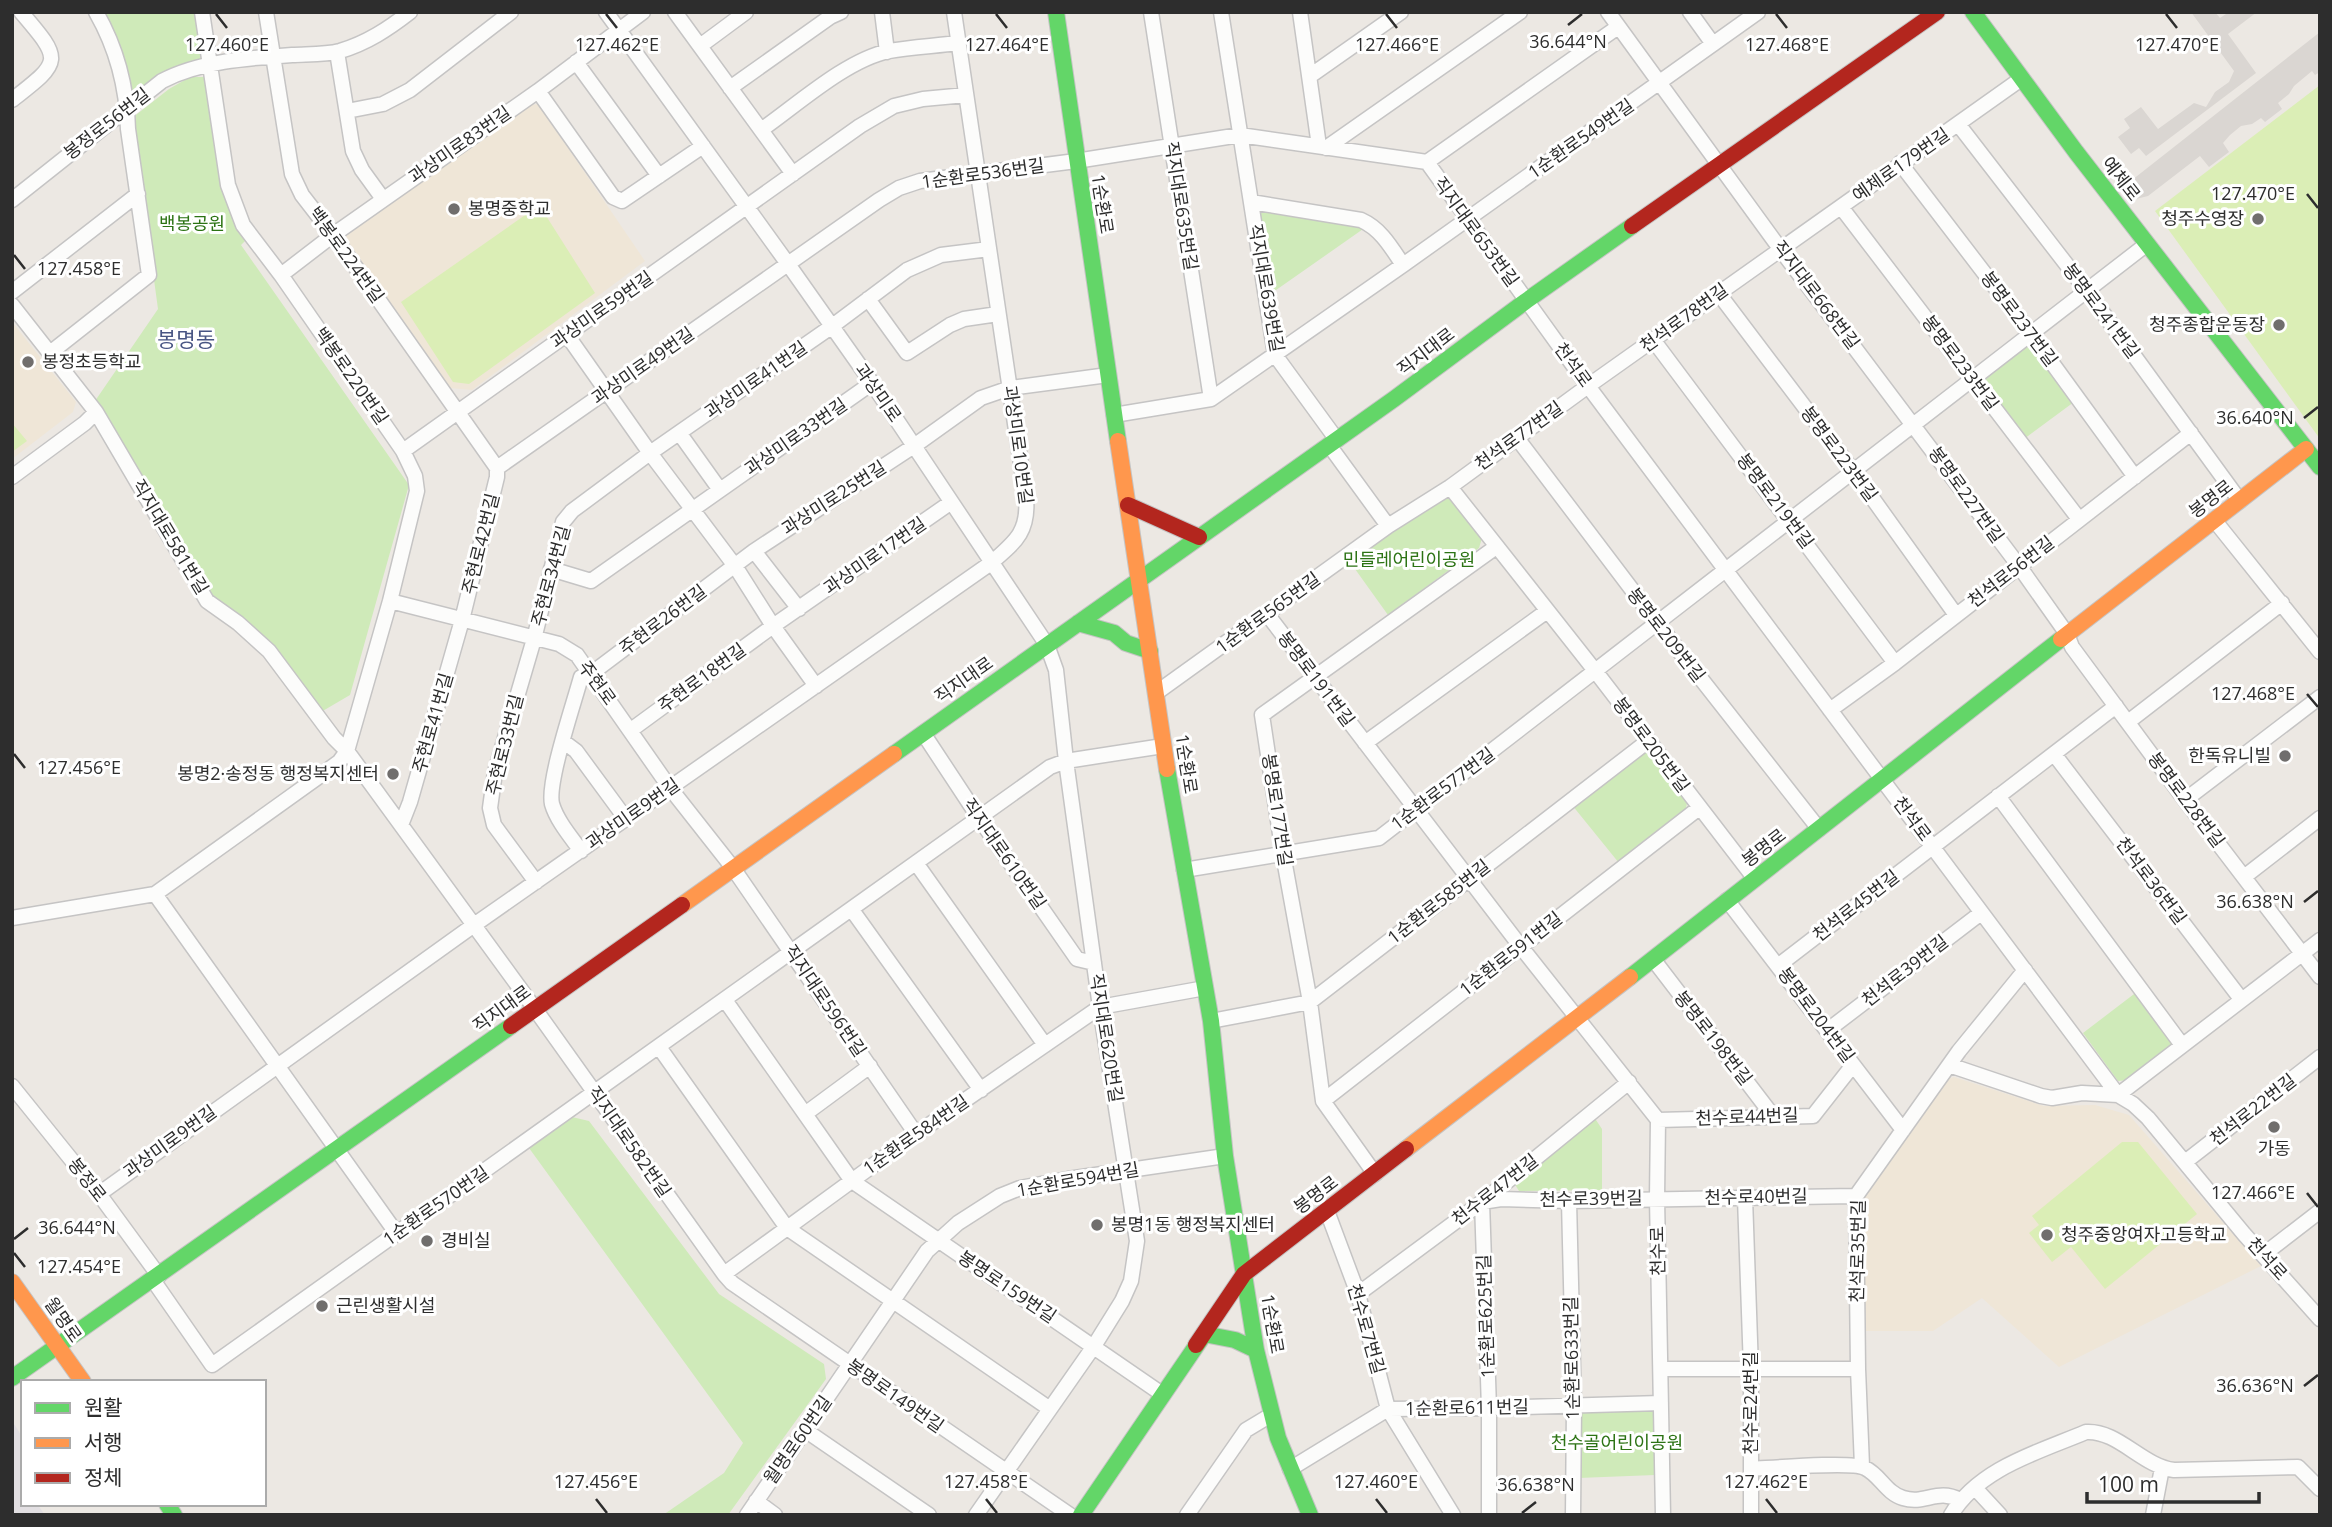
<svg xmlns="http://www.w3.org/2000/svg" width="2332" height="1527" font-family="'Open Sans','Noto Sans KR',sans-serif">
	<rect width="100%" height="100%" fill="#ece8e3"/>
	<path fill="#e2dfe2" d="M14,1424l9,14v66h14l8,11h-33v-90z"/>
	<path fill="#efe6d7" d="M538,104l107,157 -173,129 -22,-2 -110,-153 179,-128z
		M12,322l64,80 -3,10 -61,47z
		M1954,1077l90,29 51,-1 34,10 132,151 -202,101 -77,-69 -49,33h-70l-4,-126 86,-125z"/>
	<path fill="#cfeab9" d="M98,12h97l6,48 -58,33 -15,-2z
		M190,77h18l39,162 -6,6 168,240 -59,210 -29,17 -48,-68 -63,-48 -115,-195 63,-92 -26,-191 37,-29z
		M1258,207l108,20 -97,68z
		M2026,347l8,1 40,54 -50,37 -40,-52 1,-9z
		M1440,498h13l29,40 -3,10 -91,67 -38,-53z
		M1640,752h11l37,47 -3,13 -66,51 -47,-58z
		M2138,991l32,44 2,9 -44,36 -10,1 -35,-48z
		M572,1117l17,4 130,173 105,70 2,15 -98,136h-65l61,-42 19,-30 -214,-295z
		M1594,1117l8,12v61l-83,1 -5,-8z
		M1651,1408l4,3v64l-77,3 1,-61 5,-6z"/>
	<path fill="#dbeeb6" d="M2320,85v354l-165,-228z
		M531,211h12l52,82 -126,91 -16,-2 -52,-80z
		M12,423l15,18 -15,11z
		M2122,1142h16l59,72 -92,75 -34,-42 -19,15 -23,-29 10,-8 -7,-9z"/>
	<path fill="#dad6d2" d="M2191,12h24l5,6 6,-4 -2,-2h33l-29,22 28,39 -110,83 -7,-8 -8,6 -13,-17 12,-9 -6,-9 17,-12 17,22 36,-26 12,4 9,-15 14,-10 5,-11z
		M2320,32v40l-5,3 -3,-4 -18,15 -5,8 -11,9 4,6 -17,13 -4,-4 -9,6 -11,2 -11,9 -7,8 6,9 -20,15 -9,-11 -52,40 -16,4 -6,-8 6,-12z"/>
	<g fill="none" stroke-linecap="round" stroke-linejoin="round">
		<defs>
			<path id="street" d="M266,12l26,162 10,21 31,40 164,233
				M606,12l182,252 84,119 175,262 9,25 10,91 34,246 37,234 -6,40 -9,20 -28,45 -118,169
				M675,12l118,162
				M882,12l5,40
				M1151,12l60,387
				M1221,12l54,343 62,85
				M1300,12l19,134
				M1608,12l173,238 238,316 48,68 5,13 113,153 135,177
				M1690,12l23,32
				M700,46l46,-34
				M337,52l16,99 9,19 21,29
				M576,62l83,114
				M1310,76l91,-64
				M730,88l100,-71 11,-5
				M538,91l75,106 9,4 81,-55
				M12,100c50,-39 51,-39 9,-88
				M347,111l36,-7 27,-14 101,-78
				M1958,124l129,167 153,210
				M761,130c36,-25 85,-70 128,-79 22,-4 46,-5 69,-8
				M1326,148l194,-136
				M1427,162l191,-135
				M1900,163l131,171 104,143
				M12,200l150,-119c38,-20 87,-23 130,-26 15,-1 33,0 48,-4 27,-8 48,-22 70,-39
				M1251,202l110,18c20,9 30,27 42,45
				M1841,207l238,312
				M281,275l52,-40 205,-144 105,-79
				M12,292l126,-98
				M1719,294l134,177 103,144
				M868,299l39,54 43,-28 14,-6 34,-5
				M12,305l84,107 111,189 31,22 31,28 65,87 13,13 188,258 189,265 8,9 338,232
				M567,335l83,118 85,113 38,60 43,60
				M1654,341l241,322
				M50,353l99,-78 -21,-146c-1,-41 -12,-82 -32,-117
				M1114,415l97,-16 192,-134 355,-253
				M680,434l40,56
				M1517,438l141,186 161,205
				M1329,445l59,81
				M403,451l457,-325 34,-20 29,-7 43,-4
				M497,468l382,-268 20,-12 21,-7 156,-20 164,-26 187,27 161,224 530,709 15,9 15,14 96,116 76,85
				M12,477l73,-54 11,-11
				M1450,487l146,185 159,207
				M2215,521l105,131
				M754,551l45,58
				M551,569l40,12 281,-198
				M390,601l169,43 18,11 93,133 63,80 183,266
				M1267,614l254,333 137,173 -1,78 6,317
				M1156,693l232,-167 62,-39 138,-101 433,-307
				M1830,710l65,-47 296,-230
				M2128,722l154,-119
				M631,730l142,-104 177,-123
				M923,733l56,85 98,141 17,4
				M564,742l12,9 50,68
				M1365,743l182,-132
				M2054,754l187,245
				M1998,796l184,249
				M2185,800l135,-103
				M401,825l9,-23 52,-182 35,-143v-9
				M581,851c-10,-14 -24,-30 -29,-47 -5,-22 22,-101 29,-127l11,-4 162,-122 160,-105 67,-48 29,-10 98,-13
				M916,863l129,182
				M1184,870l195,-32 768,-594
				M2244,877l76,-59
				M536,882l-42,-57 -4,-17 5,-36 39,-133 29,-117 9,-11 78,-58 181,-126 76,-57 34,-15 48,-6
				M155,894l242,340
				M1727,900l176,230
				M852,910l129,180
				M12,918l143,-24 184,-132 8,-11 43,-150 27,-110 -2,-15 -12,-25 -122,-176 -38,-50 -15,-40 -26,-173
				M1653,959l120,157
				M1779,965l337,-259
				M725,1000l127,181 310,213
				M1211,1021l99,-19 338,-261
				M1828,1030l153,-117
				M659,1047l128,181 263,181
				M1949,1065l92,31 11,2 30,-5 36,2 202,-155
				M12,1086l87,108 60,82
				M1323,1101l376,-293
				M805,1114l65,-48
				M1658,1120l155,-4 40,-51
				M2185,1162l135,-105
				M1375,1174l-52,-73 -13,-99 -27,-148 -21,-139 234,-168
				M99,1194l375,-269 517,-362c24,-21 38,-31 35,-65l-72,-486
				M1745,1198l6,171v146
				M1569,1201l5,205 -1,109
				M1327,1211l31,83 30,115 65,106
				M2263,1255l57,-44
				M724,1274l192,-140 184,-127 105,-19
				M153,1280l59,85 838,-598 16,-6 97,-15
				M1358,1294l124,-92 147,-120
				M1661,1369h197
				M805,1430l124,85
				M1862,1466l-4,-97 -2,-173 103,-145 66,-81
				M1290,1469l98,-60 101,-1 172,-5
				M1751,1469c20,-1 101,-8 114,-1 15,7 21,25 38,30 22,7 34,-10 57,2
				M1975,1488l25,27
				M756,1501l19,14
				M747,1515l180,-264 31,-28 42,-27 20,-8 48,-9 157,-23
				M1187,1515l59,-85 25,-15
				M1489,1515v-107l-7,-206 19,-3 68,2 287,-5
				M1951,1515c28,-47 88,-63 135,-83 32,-2 56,34 88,38l124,-3 22,22
				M2153,1515l9,-47"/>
			<path id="fast" d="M1056,12l62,429
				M1973,12l103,140 244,315
				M1078,623l36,10 12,10 24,8
				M894,754l500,-355 132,-98 106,-75
				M1167,769l44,252 14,135 31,194 22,88 32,77
				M1630,977l431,-338
				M1204,1334l31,6 21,10
				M12,1378l499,-352
				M167,1504l7,11
				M1081,1515l122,-179"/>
			<path id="slow" d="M1118,441l49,328
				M2061,639l245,-190
				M682,905l212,-151
				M1406,1149l224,-172
				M12,1282l71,100"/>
			<path id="jam" d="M1632,226l305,-214
				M1128,505l71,32
				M511,1026l171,-121
				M1196,1345l48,-71 162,-125"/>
		</defs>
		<use href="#street" stroke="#c5c4c4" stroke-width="17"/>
		<use href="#fast" stroke="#c5c4c4" stroke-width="18"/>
		<use href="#slow" stroke="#c5c4c4" stroke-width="18"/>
		<use href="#jam" stroke="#c5c4c4" stroke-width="18"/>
		<use href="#street" stroke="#fcfcfb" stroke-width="14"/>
		<use href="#fast" stroke="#63d668" stroke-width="16"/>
		<use href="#slow" stroke="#ff974d" stroke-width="16"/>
		<use href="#jam" stroke="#b3261e" stroke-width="16"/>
	</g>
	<path fill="none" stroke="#2d2d2d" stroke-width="2.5" d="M216,14l11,14M606,14l11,14M996,14l11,14M1386,14l11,14M1776,14l11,14M2166,14l11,14M1568,25l14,-11M2307,194l11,14M14,255l11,14M2304,418l14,-11M2307,694l11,13M14,754l11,14M2304,902l14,-11M2307,1193l11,14M14,1239l14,-11M14,1253l11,14M2304,1386l14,-11M596,1499l11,14M986,1499l11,14M1376,1499l11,14M1766,1499l11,14M1522,1513l14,-11"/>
	<g fill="#706e6d" stroke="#fff" stroke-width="2.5">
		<circle cx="454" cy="209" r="7"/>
		<circle cx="2258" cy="219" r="7"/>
		<circle cx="2279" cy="325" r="7"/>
		<circle cx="28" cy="362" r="7"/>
		<circle cx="2285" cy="756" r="7"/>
		<circle cx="393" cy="774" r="7"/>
		<circle cx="2274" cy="1127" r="7"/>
		<circle cx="1097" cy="1225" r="7"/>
		<circle cx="2047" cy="1235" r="7"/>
		<circle cx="427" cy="1241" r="7"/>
		<circle cx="322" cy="1306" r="7"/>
	</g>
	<g text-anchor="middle" stroke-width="6" stroke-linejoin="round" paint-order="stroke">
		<g font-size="18" fill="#2d2d2d" stroke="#fff">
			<text transform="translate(107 124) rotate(-38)" y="6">봉정로56번길</text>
			<text transform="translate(1581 139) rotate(-35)" y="6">1순환로549번길</text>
			<text transform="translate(460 145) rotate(-35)" y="6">과상미로83번길</text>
			<text transform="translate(1901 165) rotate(-35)" y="6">예체로179번길</text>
			<text transform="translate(983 174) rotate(-8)" y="6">1순환로536번길</text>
			<text transform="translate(2121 179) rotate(52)" y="6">예체로</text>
			<text transform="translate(1102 204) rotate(81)" y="6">1순환로</text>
			<text transform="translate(1181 206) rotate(81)" y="6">직지대로635번길</text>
			<text transform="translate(1476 232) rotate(54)" y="6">직지대로653번길</text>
			<text transform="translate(346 255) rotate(54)" y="6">백봉로224번길</text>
			<text transform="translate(1266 288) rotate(80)" y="6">직지대로639번길</text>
			<text transform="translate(1816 295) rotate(53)" y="6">직지대로668번길</text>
			<text transform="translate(602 310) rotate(-35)" y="6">과상미로59번길</text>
			<text transform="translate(2101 311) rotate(53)" y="6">봉명로241번길</text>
			<text transform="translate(1684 318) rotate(-36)" y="6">천석로78번길</text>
			<text transform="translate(2019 319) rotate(53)" y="6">봉명로237번길</text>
			<text transform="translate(1426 352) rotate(-37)" y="6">직지대로</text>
			<text transform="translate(1960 363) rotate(53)" y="6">봉명로233번길</text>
			<text transform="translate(1573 365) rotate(54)" y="6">천석로</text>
			<text transform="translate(643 366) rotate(-35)" y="6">과상미로49번길</text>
			<text transform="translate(351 376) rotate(55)" y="6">백봉로220번길</text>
			<text transform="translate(756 380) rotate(-35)" y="6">과상미로41번길</text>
			<text transform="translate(878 393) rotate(55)" y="6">과상미로</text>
			<text transform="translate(1519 436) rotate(-36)" y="6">천석로77번길</text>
			<text transform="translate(796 437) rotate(-35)" y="6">과상미로33번길</text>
			<text transform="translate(1018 445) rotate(82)" y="6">과상미로10번길</text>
			<text transform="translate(1839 454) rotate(53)" y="6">봉명로223번길</text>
			<text transform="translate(1966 495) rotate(54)" y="6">봉명로227번길</text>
			<text transform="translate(834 498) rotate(-33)" y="6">과상미로25번길</text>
			<text transform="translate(2211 499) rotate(-38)" y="6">봉명로</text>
			<text transform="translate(1775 501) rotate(53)" y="6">봉명로219번길</text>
			<text transform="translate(170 537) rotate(59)" y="6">직지대로581번길</text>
			<text transform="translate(481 544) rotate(-76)" y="6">주현로42번길</text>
			<text transform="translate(875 556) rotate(-35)" y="6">과상미로17번길</text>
			<text transform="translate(2011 572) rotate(-38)" y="6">천석로56번길</text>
			<text transform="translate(551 576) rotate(-75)" y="6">주현로34번길</text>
			<text transform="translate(1268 613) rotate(-36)" y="6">1순환로565번길</text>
			<text transform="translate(663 620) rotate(-37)" y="6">주현로26번길</text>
			<text transform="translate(1666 635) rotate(52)" y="6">봉명로209번길</text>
			<text transform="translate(702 678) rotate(-36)" y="6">주현로18번길</text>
			<text transform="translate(1316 679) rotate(53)" y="6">봉명로191번길</text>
			<text transform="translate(964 680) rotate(-35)" y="6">직지대로</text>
			<text transform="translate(597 683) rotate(54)" y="6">주현로</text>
			<text transform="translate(433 723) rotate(-74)" y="6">주현로41번길</text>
			<text transform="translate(505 745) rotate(-76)" y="6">주현로33번길</text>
			<text transform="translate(1651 745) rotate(53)" y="6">봉명로205번길</text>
			<text transform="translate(1186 764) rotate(81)" y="6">1순환로</text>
			<text transform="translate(1443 789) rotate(-37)" y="6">1순환로577번길</text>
			<text transform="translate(2186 800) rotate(53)" y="6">봉명로228번길</text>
			<text transform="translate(1277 810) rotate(81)" y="6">봉명로177번길</text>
			<text transform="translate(633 814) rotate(-35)" y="6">과상미로9번길</text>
			<text transform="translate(1912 819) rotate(53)" y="6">천석로</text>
			<text transform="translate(1764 848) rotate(-38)" y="6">봉명로</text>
			<text transform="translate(1004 854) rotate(55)" y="6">직지대로610번길</text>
			<text transform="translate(2151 881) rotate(53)" y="6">천석로36번길</text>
			<text transform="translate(1439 902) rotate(-38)" y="6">1순환로585번길</text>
			<text transform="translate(1856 906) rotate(-38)" y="6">천석로45번길</text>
			<text transform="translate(1511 954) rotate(-38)" y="6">1순환로591번길</text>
			<text transform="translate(1905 971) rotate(-38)" y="6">천석로39번길</text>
			<text transform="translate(825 1001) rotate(56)" y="6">직지대로596번길</text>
			<text transform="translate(502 1009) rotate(-36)" y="6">직지대로</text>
			<text transform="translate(1816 1015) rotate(53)" y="6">봉명로204번길</text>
			<text transform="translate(1106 1038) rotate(81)" y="6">직지대로620번길</text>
			<text transform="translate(1713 1038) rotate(52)" y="6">봉명로198번길</text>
			<text transform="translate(2253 1110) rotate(-38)" y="6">천석로22번길</text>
			<text transform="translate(1747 1117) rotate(-2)" y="6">천수로44번길</text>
			<text transform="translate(916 1135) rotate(-35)" y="6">1순환로584번길</text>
			<text transform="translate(170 1142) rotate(-36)" y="6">과상미로9번길</text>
			<text transform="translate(629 1142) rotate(55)" y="6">직지대로582번길</text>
			<text transform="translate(87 1180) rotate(52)" y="6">봉정로</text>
			<text transform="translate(1078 1180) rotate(-10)" y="6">1순환로594번길</text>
			<text transform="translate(1495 1190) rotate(-38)" y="6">천수로47번길</text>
			<text transform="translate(1316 1195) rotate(-37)" y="6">봉명로</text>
			<text transform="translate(1756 1197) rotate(-1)" y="6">천수로40번길</text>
			<text transform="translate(1591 1199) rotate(-1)" y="6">천수로39번길</text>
			<text transform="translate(436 1206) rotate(-35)" y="6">1순환로570번길</text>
			<text transform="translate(1658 1251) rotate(-91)" y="6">천수로</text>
			<text transform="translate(1858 1251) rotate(-89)" y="6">천석로35번길</text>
			<text transform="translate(2267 1259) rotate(48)" y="6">천석로</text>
			<text transform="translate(1007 1287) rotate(34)" y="6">봉명로159번길</text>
			<text transform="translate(1486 1316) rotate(-92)" y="6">1순환로625번길</text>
			<text transform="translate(63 1320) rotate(55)" y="6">월명로</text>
			<text transform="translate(1272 1324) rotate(80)" y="6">1순환로</text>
			<text transform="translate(1366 1329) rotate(74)" y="6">천수로7번길</text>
			<text transform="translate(1572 1358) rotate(-91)" y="6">1순환로633번길</text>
			<text transform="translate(895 1396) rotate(35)" y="6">봉명로149번길</text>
			<text transform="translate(1751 1403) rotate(-90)" y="6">천수로24번길</text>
			<text transform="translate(1467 1408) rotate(-1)" y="6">1순환로611번길</text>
			<text transform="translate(798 1440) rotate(-55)" y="6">월명로60번길</text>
		</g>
		<g font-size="18" fill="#2d2d2d" stroke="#fff" text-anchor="start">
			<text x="468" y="215">봉명중학교</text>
			<text x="2244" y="225" text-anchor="end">청주수영장</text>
			<text x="2265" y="331" text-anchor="end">청주종합운동장</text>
			<text x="42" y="368">봉정초등학교</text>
			<text x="2271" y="762" text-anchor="end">한독유니빌</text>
			<text x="379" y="780" text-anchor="end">봉명2·송정동 행정복지센터</text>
			<text x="2274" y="1155" text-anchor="middle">가동</text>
			<text x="1111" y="1231">봉명1동 행정복지센터</text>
			<text x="2061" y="1241">청주중앙여자고등학교</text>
			<text x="441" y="1247">경비실</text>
			<text x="336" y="1312">근린생활시설</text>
		</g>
		<g font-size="18" fill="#2c7314" stroke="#fff">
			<text x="192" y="230">백봉공원</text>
			<text x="1409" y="566">민들레어린이공원</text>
			<text x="1617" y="1449">천수골어린이공원</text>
		</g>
		<g font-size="21" fill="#485583" stroke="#fff">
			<text x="186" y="347">봉명동</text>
		</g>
	</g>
	<g font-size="18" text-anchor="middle" fill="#2d2d2d" stroke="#fff" stroke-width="6" stroke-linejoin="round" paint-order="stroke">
		<text x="1568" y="48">36.644°N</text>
		<text x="227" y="51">127.460°E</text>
		<text x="617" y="51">127.462°E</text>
		<text x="1007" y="51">127.464°E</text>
		<text x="1397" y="51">127.466°E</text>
		<text x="1787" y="51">127.468°E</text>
		<text x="2177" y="51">127.470°E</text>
		<text x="2253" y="200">127.470°E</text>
		<text x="79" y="275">127.458°E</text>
		<text x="2255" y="424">36.640°N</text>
		<text x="2253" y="700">127.468°E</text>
		<text x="79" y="774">127.456°E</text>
		<text x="2255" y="908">36.638°N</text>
		<text x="2253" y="1199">127.466°E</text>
		<text x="77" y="1234">36.644°N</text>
		<text x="79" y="1273">127.454°E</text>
		<text x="2255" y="1392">36.636°N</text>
		<text x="596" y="1488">127.456°E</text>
		<text x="986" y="1488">127.458°E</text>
		<text x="1376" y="1488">127.460°E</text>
		<text x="1766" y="1488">127.462°E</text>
		<text x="1536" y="1491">36.638°N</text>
	</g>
	<rect width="2332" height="1527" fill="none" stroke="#2d2d2d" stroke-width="28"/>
	<rect x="21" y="1380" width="245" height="126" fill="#ffffff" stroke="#ababab" stroke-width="2"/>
	<rect x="35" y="1403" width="35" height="10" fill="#63d668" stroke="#ababab" stroke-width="2"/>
	<text x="84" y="1415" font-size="21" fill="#2d2d2d">원활</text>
	<rect x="35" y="1438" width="35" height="10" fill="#ff974d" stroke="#ababab" stroke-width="2"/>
	<text x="84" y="1450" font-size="21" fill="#2d2d2d">서행</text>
	<rect x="35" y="1473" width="35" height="10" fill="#b3261e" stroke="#ababab" stroke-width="2"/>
	<text x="84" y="1485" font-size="21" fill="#2d2d2d">정체</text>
	<path d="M2087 1492v10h172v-10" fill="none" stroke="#2d2d2d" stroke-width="3.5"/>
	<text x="2098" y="1492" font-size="21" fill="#2d2d2d" stroke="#ffffff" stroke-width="5" paint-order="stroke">100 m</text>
</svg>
